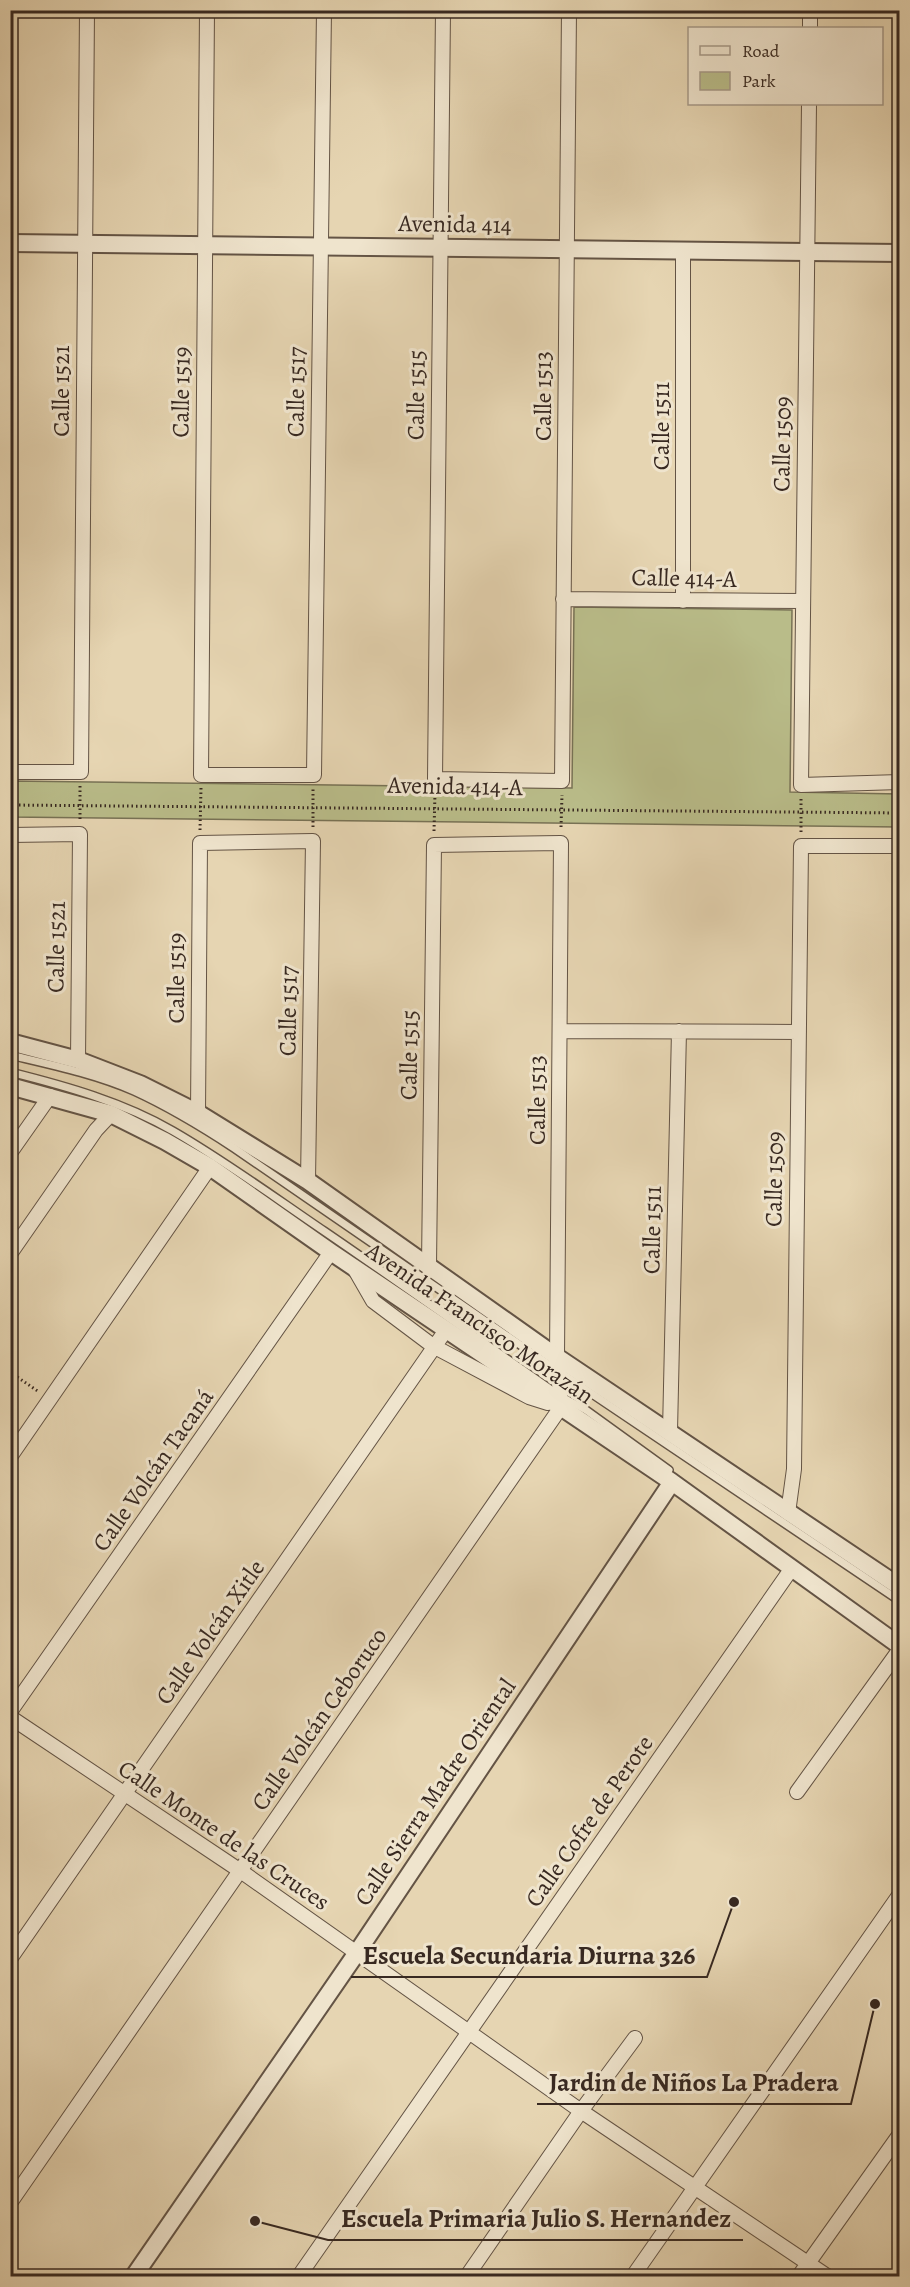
<svg xmlns="http://www.w3.org/2000/svg" width="910" height="2287" font-family="Alegreya,serif">
	<rect width="100%" height="100%" fill="#e6d5b2"/>
	<filter id="stains"><feTurbulence type="fractalNoise" baseFrequency=".00333" numOctaves="4"/><feColorMatrix values="0 0 0 0 .2 0 0 0 0 .09 0 0 0 0 .02 0 0 0 .5 -.17"/></filter>
	<radialGradient id="worn" r=".72"><stop offset=".6" stop-color="#630" stop-opacity="0"/><stop offset="1" stop-color="#630" stop-opacity=".3"/></radialGradient>
	<path fill="#b9bc89" stroke="#787255" stroke-width="1.5" d="M574,607l218,3 -2,182 110,2 -1,33 -888,-10v-36l561,7z"/>
	<g fill="none" stroke-linecap="round" stroke-linejoin="round">
		<defs>
			<path id="service" d="M10,1055c42,10 85,19 124,36 35,16 68,36 100,57l324,223 342,230
				M10,1072c56,14 113,30 163,59 52,30 101,66 151,100 79,54 157,110 236,165l26,14 83,60"/>
			<path id="minor" d="M207,10l-6,765h113l10,-765
				M443,10l-8,769 127,2 7,-771
				M810,28v-18
				M809,104l-8,681 99,-3
				M683,250v351
				M563,599l240,2
				M10,772h71l6,-762
				M10,835l70,-1 -2,226
				M560,1031l239,1
				M198,1113l2,-270 113,-2 -5,340
				M10,1153l40,-57
				M10,1254l86,-124 15,-16
				M429,1265l5,-420 127,-2 -4,514 4,50
				M354,1268l19,33 60,45 96,51 19,6
				M670,1431l9,-400
				M10,1457l200,-290
				M788,1513l6,-44 7,-623h99
				M10,1712l321,-460
				M10,1717l232,155 339,239 246,165
				M797,1792l103,-143
				M10,1959l436,-629
				M10,2203l551,-796
				M299,2276l493,-708
				M467,2276l114,-165 54,-73
				M633,2276l267,-382
				M799,2276l101,-142"/>
			<path id="tertiary" d="M10,243l890,10
				M10,1042l68,18 62,24 58,29 110,68 249,176 343,230
				M10,1086l101,28 54,27 45,26 121,85 341,230 228,164
				M134,2276l222,-322 316,-472"/>
		</defs>
		<use href="#service" stroke="#645445" stroke-width="10"/>
		<use href="#minor" stroke="#645445" stroke-width="16"/>
		<use href="#tertiary" stroke="#645445" stroke-width="20"/>
		<path stroke="#382921" stroke-width="3" stroke-dasharray="1.5 3" stroke-linecap="butt" d="M10,805l890,8
			M80,819v-33
			M313,827v-39
			M561,827l1,-32
			M200,830l1,-42
			M434,831l1,-38
			M801,832v-33
			M10,1372l29,20"/>
		<use href="#service" stroke="#efe4cd" stroke-width="7"/>
		<use href="#minor" stroke="#efe4cd" stroke-width="14"/>
		<use href="#tertiary" stroke="#efe4cd" stroke-width="16"/>
	</g>
	<g text-anchor="middle" stroke-width="6" stroke-linejoin="round" paint-order="stroke">
		<g font-size="24" fill="#382921" stroke="#efe4cd">
			<text transform="translate(455 224) rotate(1)" y="8">Avenida 414</text>
			<text transform="translate(61 391) rotate(-90)" y="8">Calle 1521</text>
			<text transform="translate(181 392) rotate(-89)" y="8">Calle 1519</text>
			<text transform="translate(296 392) rotate(-89)" y="8">Calle 1517</text>
			<text transform="translate(416 395) rotate(-89)" y="8">Calle 1515</text>
			<text transform="translate(543 396) rotate(-90)" y="8">Calle 1513</text>
			<text transform="translate(661 426) rotate(-90)" y="8">Calle 1511</text>
			<text transform="translate(782 444) rotate(-89)" y="8">Calle 1509</text>
			<text transform="translate(684 578) rotate(1)" y="8">Calle 414-A</text>
			<text transform="translate(455 786) rotate(1)" y="8">Avenida 414-A</text>
			<text transform="translate(56 947) rotate(-89)" y="8">Calle 1521</text>
			<text transform="translate(176 978) rotate(-90)" y="8">Calle 1519</text>
			<text transform="translate(288 1011) rotate(-89)" y="8">Calle 1517</text>
			<text transform="translate(409 1055) rotate(-89)" y="8">Calle 1515</text>
			<text transform="translate(537 1100) rotate(-90)" y="8">Calle 1513</text>
			<text transform="translate(774 1179) rotate(-89)" y="8">Calle 1509</text>
			<text transform="translate(652 1230) rotate(-89)" y="8">Calle 1511</text>
			<text transform="translate(480 1323) rotate(34)" y="8">Avenida Francisco Morazán</text>
			<text transform="translate(153 1470) rotate(-55)" y="8">Calle Volcán Tacaná</text>
			<text transform="translate(210 1632) rotate(-55)" y="8">Calle Volcán Xitle</text>
			<text transform="translate(319 1719) rotate(-55)" y="8">Calle Volcán Ceboruco</text>
			<text transform="translate(435 1792) rotate(-56)" y="8">Calle Sierra Madre Oriental</text>
			<text transform="translate(589 1821) rotate(-55)" y="8">Calle Cofre de Perote</text>
			<text transform="translate(224 1835) rotate(34)" y="8">Calle Monte de las Cruces</text>
		</g>
	</g>
	<path fill="none" stroke="#382921" stroke-width="2" d="M734 1902L707 1977H351M875 2004L851 2104H537M255 2221L328 2240H743"/>
	<g fill="#382921" stroke="#efe4cd" stroke-width="2">
		<circle cx="734" cy="1902" r="6"/>
		<circle cx="875" cy="2004" r="6"/>
		<circle cx="255" cy="2221" r="6"/>
	</g>
	<g font-size="26" text-anchor="middle" font-weight="bold" fill="#382921" stroke="#efe4cd" stroke-width="6" stroke-linejoin="round" paint-order="stroke">
		<text x="529" y="1964">Escuela Secundaria Diurna 326</text>
		<text x="694" y="2091">Jardin de Niños La Pradera</text>
		<text x="536" y="2227">Escuela Primaria Julio S. Hernandez</text>
	</g>
	<rect width="910" height="2287" fill="none" stroke="#e6d5b2" stroke-width="36"/>
	<rect x="12" y="12" width="886" height="2263" fill="none" stroke="#382921" stroke-width="3"/>
	<rect x="18" y="18" width="874" height="2251" fill="none" stroke="#382921" stroke-width="1.5"/>
	<rect x="688" y="27" width="195" height="78" fill="#efe4cd" stroke="#a69988" stroke-width="1.5"/>
	<rect x="700" y="46" width="30" height="9" fill="#efe4cd" stroke="#a69988" stroke-width="1.5"/>
	<text x="742" y="57" font-size="18" fill="#382921">Road</text>
	<rect x="700" y="72" width="30" height="18" fill="#b9bc89" stroke="#a69988" stroke-width="1.5"/>
	<text x="742" y="87" font-size="18" fill="#382921">Park</text>
	<rect width="100%" height="100%" filter="url(#stains)"/>
	<rect width="100%" height="100%" fill="url(#worn)"/>
</svg>
